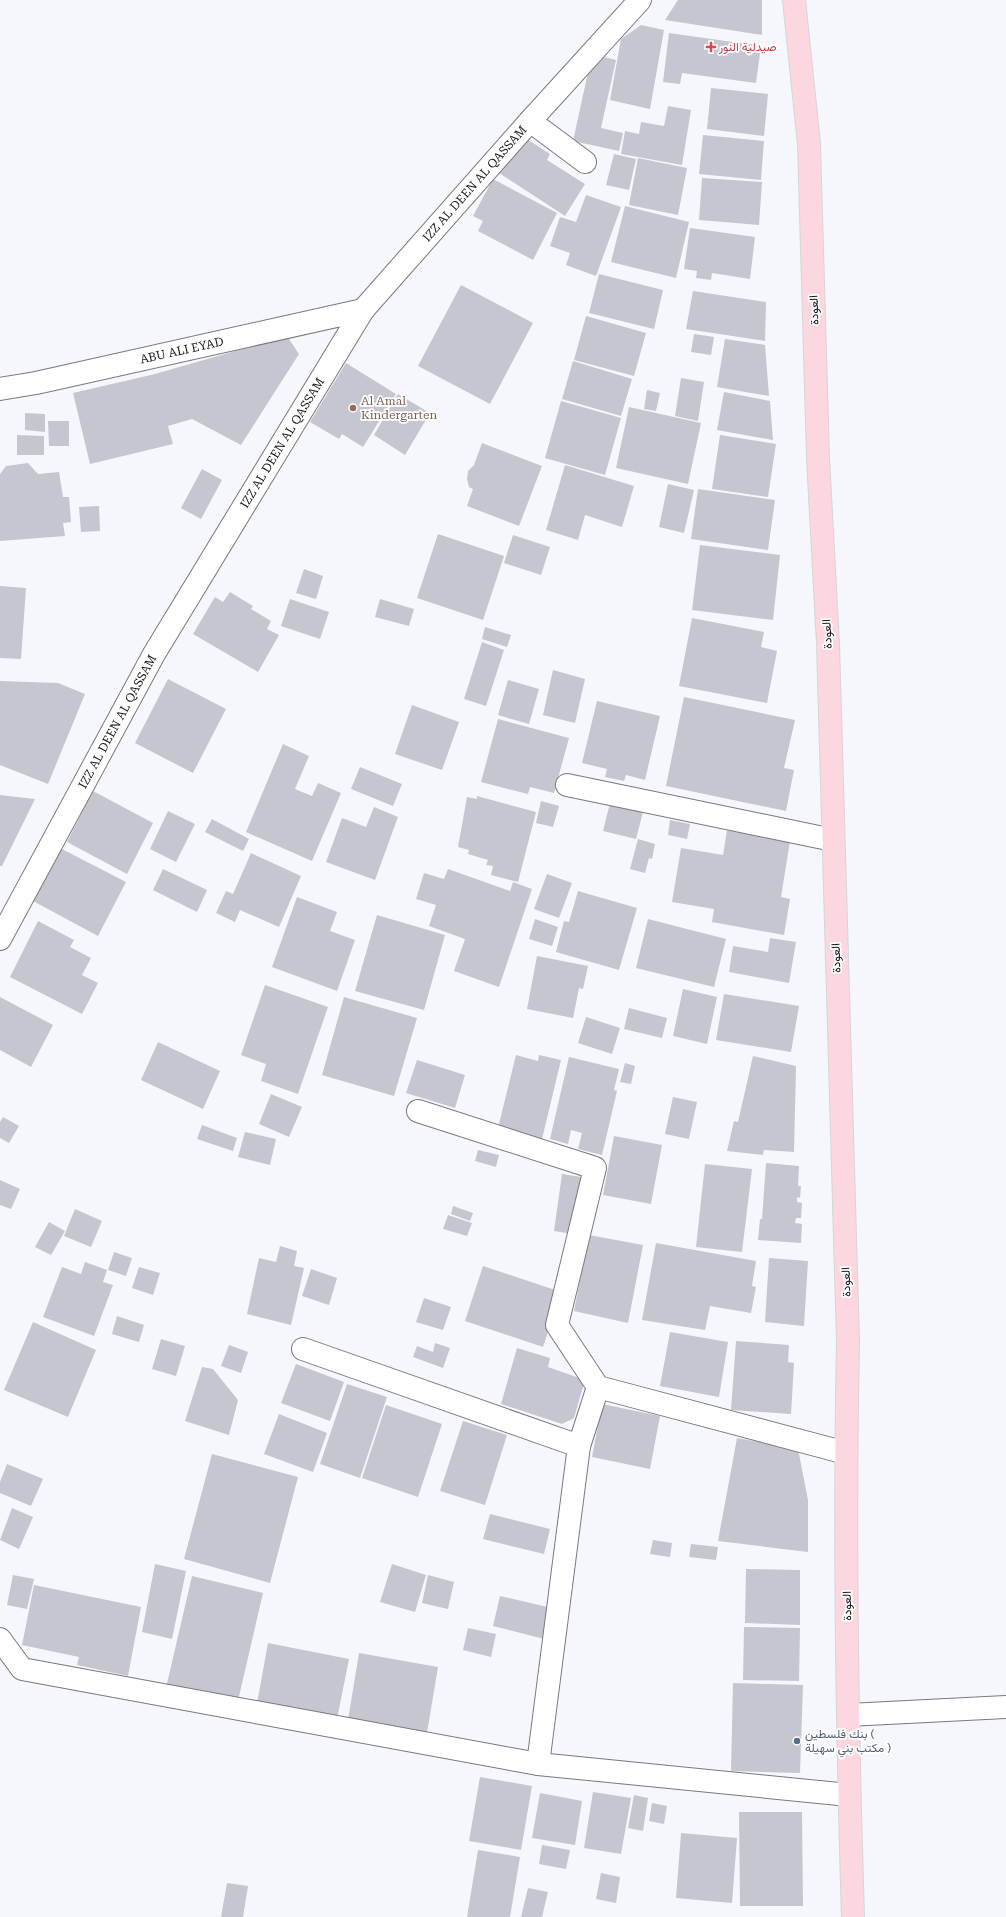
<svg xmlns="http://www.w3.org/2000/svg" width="1006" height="1917" font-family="'Roboto Serif',Vazirmatn,serif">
	<rect width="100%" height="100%" fill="#f6f7fd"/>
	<path fill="#c5c6d0" d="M678,0h84v35l-97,-15z
		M641,25l23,5 -14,79 -40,-9 11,-61z
		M669,33l92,13 -5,37 -74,-10 -2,11 -17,-2z
		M592,54l24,6 -15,68 22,5 -4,18 -46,-10z
		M711,88l57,6 -4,42 -57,-7z
		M668,106l23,4 -9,55 -61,-11 4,-23 14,3 2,-12 23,4z
		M703,135l61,6 -3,39 -62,-6z
		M527,139l23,15 -3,6 38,24 -20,32 -69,-45z
		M614,154l22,5 -7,31 -23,-5z
		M638,158l49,10 -9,47 -49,-10z
		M702,178l60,4 -3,43 -60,-5z
		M493,179l64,34 -24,47 -55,-29 5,-10 -10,-5z
		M586,195l35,12 -25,69 -30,-11 4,-12 -20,-7 10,-29 16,5z
		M625,206l64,16 -13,56 -65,-16z
		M690,228l65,9 -5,42 -38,-6 -1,7 -15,-2 1,-7 -13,-2z
		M599,274l64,16 -9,39 -65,-16z
		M461,285l72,38 -43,81 -72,-38z
		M693,291l73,11 -1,39 -79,-12z
		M586,316l60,17 -12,43 -60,-16z
		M694,334l20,3 -3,18 -20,-3z
		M287,336l12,18 -58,91 -49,-26 -24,7 5,18 -83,20 -17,-71 82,-19z
		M725,339l40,6 4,51 -52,-9z
		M573,361l59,18 -11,37 -59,-17z
		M346,363l50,31 -33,53 -21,-13 -3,5 -29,-17z
		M681,378l23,4 -6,39 -23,-5z
		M647,390l13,3 -4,18 -12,-2z
		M724,392l46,9 3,39 -56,-10z
		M398,394l32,19 -25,42 -31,-20z
		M561,401l60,17 -16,57 -60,-17z
		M629,407l72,16 -13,61 -72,-16z
		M25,413l20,1v18l-20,-2z
		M48,421h21v25h-20z
		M17,435l27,1v19h-27z
		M720,435l56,9 -8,53 -56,-8z
		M482,443l60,23 -23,60 -52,-20 6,-17 -4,-2 -2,-8 1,-8 6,-6z
		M28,463l10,11 21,-2 4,25h6l2,25 -8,1 2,13 -65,5v-67l6,-8z
		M565,465l69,21 -12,41 -37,-12 -7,25 -32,-10z
		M202,469l20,11 -21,39 -20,-11z
		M668,484l26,6 -10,43 -25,-6z
		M698,489l77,11 -7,50 -77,-11z
		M99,506l1,25 -19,1 -2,-25z
		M438,534l66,22 -21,64 -66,-22z
		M513,535l37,12 -9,28 -37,-12z
		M700,545l80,10 -7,65 -81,-10z
		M304,569l19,7 -7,23 -20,-6z
		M0,586l26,2 -5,71 -21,-1z
		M230,592l23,14 -2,3 20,12 -4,8 12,6 -21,37 -65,-38 22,-37 8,5z
		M290,599l39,13 -9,27 -39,-13z
		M380,599l34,10 -5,17 -34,-9z
		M692,618l72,14 -3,15 16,4 -10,52 -88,-17z
		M485,627l26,8 -4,12 -25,-8z
		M482,642l22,8 -18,56 -22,-7z
		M553,670l32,9 -10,44 -32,-8z
		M168,679l58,30 -33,64 -58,-30z
		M508,680l31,9 -10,35 -31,-9z
		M0,681l58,2 27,11 -37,90 -48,-19z
		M684,697l111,23 -11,48 10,2 -8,41 -120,-25z
		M597,701l63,15 -15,64 -19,-5 -2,6 -19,-4 2,-8 -25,-6z
		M412,705l47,17 -17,48 -47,-16z
		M498,719l71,19 -15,55 -24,-6 -2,7 -47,-12z
		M283,744l26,12 -14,33 17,7 6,-13 23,10 -29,68 -66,-29z
		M360,767l42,17 -9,22 -42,-17z
		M93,791l60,32 -26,51 -60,-32z
		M0,795l35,4 -33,67h-2z
		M477,796l59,16 -18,70 -27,-7 2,-9 -7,-1 2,-5 -20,-6 1,-4 -11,-3 9,-50 10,2z
		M611,799l33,9 -8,31 -33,-8z
		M541,801l18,5 -6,21 -17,-4z
		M374,807l24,10 -23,63 -49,-18 16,-44 24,9z
		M168,811l27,13 -19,38 -26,-13z
		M212,819l37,20 -6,12 -38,-19z
		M670,820l20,4 -3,15 -19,-4z
		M727,830l63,11 -9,56 9,2 -6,36 -72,-13 2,-13 -42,-7 9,-54 42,7z
		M638,839l17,5 -3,15 -3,-1 -4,15 -15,-4z
		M60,848l66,34 -28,54 -65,-35z
		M251,853l50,23 -22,51 -39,-17 -5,12 -19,-9 10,-22 7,3z
		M163,869l44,21 -10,22 -44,-22z
		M448,869l62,22 3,-9 19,7 -33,98 -45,-16 11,-32 -36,-13 7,-21 -20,-6 8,-26 20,6z
		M547,874l25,9 -13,35 -25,-9z
		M578,891l59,17 -18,62 -63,-18 8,-31 5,1z
		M297,897l40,15 -7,19 25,9 -18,51 -65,-24z
		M377,915l68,20 -21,75 -69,-19z
		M535,919l23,8 -6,19 -23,-7z
		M648,919l78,20 -12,48 -78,-19z
		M38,921l36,19 -4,7 21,11 -9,17 16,8 -16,31 -72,-37z
		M770,938l26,4 -7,41 -60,-11 4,-26 35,6z
		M537,956l51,10 -5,23 -4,-1 -6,30 -46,-9z
		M265,985l63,22 -30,87 -37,-13 5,-17 -25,-9z
		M683,989l34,8 -10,47 -34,-8z
		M724,994l75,12 -8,46 -75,-12z
		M0,997l53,28 -22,42 -31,-17z
		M344,997l73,21 -23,78 -72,-21z
		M629,1008l38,10 -5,20 -38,-9z
		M586,1017l34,11 -8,26 -34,-11z
		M158,1042l62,29 -17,38 -62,-29z
		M516,1055l22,6 1,-6 22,5 -19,79 -44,-11z
		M753,1056l43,10 -2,86 -30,-2 -1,5 -36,-4 7,-30 4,1z
		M569,1057l50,12 -5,21 3,1 -15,64 -24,-6 4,-16 -11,-3 -3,14 -18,-5z
		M417,1060l48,15 -10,33 -49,-15z
		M625,1063l10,3 -4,18 -11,-2z
		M271,1094l31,13 -13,30 -30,-13z
		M673,1097l24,5 -8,37 -24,-5z
		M3,1117l16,9 -10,17 -9,-5v-16z
		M202,1125l35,13 -4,13 -36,-12z
		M245,1132l31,7 -6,26 -32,-8z
		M614,1136l48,9 -11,59 -48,-9z
		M478,1150l21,5 -3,12 -21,-6z
		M766,1163l33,3 -1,20h3l-1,12 -3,-1v5l5,1 -1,15h-5l-1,5 7,1 -1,19 -43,-3 2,-21h2z
		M705,1164l47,5 -10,83 -46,-5z
		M562,1174l19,3 -8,57 -19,-3z
		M0,1180l20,9 -9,20 -11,-4z
		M453,1206l20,7 -3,8 -19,-7z
		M75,1209l27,12 -11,26 -27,-11z
		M448,1215l24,8 -5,13 -24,-7z
		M49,1222l16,9 -14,24 -16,-8z
		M589,1235l54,10 -15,78 -54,-12z
		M656,1243l100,18 -4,25 4,1 -5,26 -41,-7 -5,24 -63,-10z
		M280,1246l17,5 -3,15 10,2 -13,57 -44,-11 12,-56 17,4z
		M114,1252l18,6 -6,18 -18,-6z
		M769,1258l39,3 -4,65 -39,-4z
		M85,1262l22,8 -4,12 10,3 -19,51 -51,-19 19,-50 19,7z
		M483,1266l78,26 -18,55 -78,-26z
		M139,1267l21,6 -7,22 -21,-7z
		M311,1269l26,9 -8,27 -27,-9z
		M424,1298l27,9 -8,23 -27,-8z
		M117,1316l27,9 -5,17 -27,-8z
		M33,1322l63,28 -28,67 -64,-27z
		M670,1332l58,10 -9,55 -59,-11z
		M161,1339l24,7 -9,30 -24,-7z
		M736,1341l53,4 -1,17 6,1 -3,51 -60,-4z
		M435,1343l15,5 -7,20 -30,-11 4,-11 16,6z
		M229,1345l19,7 -7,21 -20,-7z
		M517,1348l33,10 -2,9 37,13 -11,38 -12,6 -61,-20z
		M296,1364l48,18 -14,39 -49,-18z
		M202,1367l11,2 25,31 -9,35 -44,-14z
		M347,1384l40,13 -27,81 -40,-14z
		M602,1404l58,12 -10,53 -58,-12z
		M386,1405l56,19 -24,73 -56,-19z
		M279,1414l48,19 -14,39 -49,-18z
		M463,1421l44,14 -22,70 -45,-14z
		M737,1438l61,11 10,51v52l-90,-11z
		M212,1454l86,23 -28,106 -86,-24z
		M7,1464l36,15 -12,27 -31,-13v-11z
		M12,1508l21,9 -14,32 -19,-9z
		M490,1514l60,15 -6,25 -61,-15z
		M653,1540l19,3 -2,14 -20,-3z
		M691,1544l27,3 -2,13 -27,-3z
		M155,1564l31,7 -14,68 -30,-7z
		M392,1564l34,11 -11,37 -35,-10z
		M746,1569l54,1v55l-55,-2z
		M13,1575l21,4 -7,30 -20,-4z
		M428,1575l26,7 -6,27 -26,-6z
		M192,1576l71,17 -26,112 -71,-17z
		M34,1585l107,22 -13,69 -51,-11 2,-8 -57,-12z
		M500,1596l52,12 -8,31 -51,-13z
		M744,1627l56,1 -1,53 -56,-1z
		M468,1628l28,6 -5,23 -28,-7z
		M268,1643l81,16 -13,65 -80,-15z
		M359,1653l79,14 -12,72 -79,-13z
		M733,1683l70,2 -3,88 -69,-2z
		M480,1777l52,9 -11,64 -52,-9z
		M593,1792l38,6 -10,56 -37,-6z
		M540,1793l42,8 -7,44 -43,-7z
		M634,1795l14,3 -5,33 -15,-3z
		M652,1803l15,3 -3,18 -15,-3z
		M739,1812h63l1,94h-63z
		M681,1833l56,5 -5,65 -56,-5z
		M542,1845l28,5 -4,19 -27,-5z
		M478,1850l42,7 -10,60h-43z
		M601,1873l19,4 -4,26 -20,-4z
		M227,1883l21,3 -5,31h-22z
		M528,1888l20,4 -6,25h-21z"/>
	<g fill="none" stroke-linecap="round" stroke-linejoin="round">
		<defs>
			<g id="minor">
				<path d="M530,121l55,41"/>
				<path id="s1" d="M0,389l36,-6 327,-73"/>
				<path d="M567,785l266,55"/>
				<path id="s2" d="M0,939l154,-285 209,-344 167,-189 110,-121"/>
				<path d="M418,1111l177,57 -38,157 41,62 248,66"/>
				<path d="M303,1349l276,97"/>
				<path d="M0,1639l22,30 516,95 311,31"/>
				<path d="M848,1715l158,-8"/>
				<path d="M538,1764l41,-318 19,-59"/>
			</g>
			<path id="major" d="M794,0l15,144 9,314 10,186 20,698c-4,192 -1,384 5,575"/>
		</defs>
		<use href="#minor" stroke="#777882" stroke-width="24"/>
		<use href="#major" stroke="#d5d5d5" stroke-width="24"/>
		<use href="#minor" stroke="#fff" stroke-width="22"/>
		<use href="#major" stroke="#fcd7df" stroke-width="22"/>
	</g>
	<path fill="#e0444e" stroke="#fff" stroke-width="1.5" d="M709 41h4v4h4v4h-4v4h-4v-4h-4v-4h4z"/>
	<circle fill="#8d6e63" stroke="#fff" stroke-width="1.5" cx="353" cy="408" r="4"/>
	<circle fill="#5c6f8a" stroke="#fff" stroke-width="1.5" cx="797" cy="1741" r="4"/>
	<g text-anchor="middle" stroke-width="3.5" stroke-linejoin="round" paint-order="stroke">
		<g font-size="12" fill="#be3a42" stroke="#fff" text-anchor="start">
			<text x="719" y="51">صيدلية النور</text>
		</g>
		<g font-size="12" fill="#141418" stroke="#fff">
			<text dy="4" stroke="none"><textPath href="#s2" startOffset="895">IZZ AL DEEN AL QASSAM</textPath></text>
			<text transform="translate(814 310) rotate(-92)" y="4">العودة</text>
			<text dy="4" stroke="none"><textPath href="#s1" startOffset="186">ABU ALI EYAD</textPath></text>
			<text dy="4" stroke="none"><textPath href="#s2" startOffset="571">IZZ AL DEEN AL QASSAM</textPath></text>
			<text transform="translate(827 634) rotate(-93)" y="4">العودة</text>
			<text dy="4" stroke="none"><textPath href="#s2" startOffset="247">IZZ AL DEEN AL QASSAM</textPath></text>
			<text transform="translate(836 958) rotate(-92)" y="4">العودة</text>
			<text transform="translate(846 1282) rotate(-92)" y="4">العودة</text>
			<text transform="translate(847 1606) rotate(-91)" y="4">العودة</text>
		</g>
		<g font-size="12" fill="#785e54" stroke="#fff" text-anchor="start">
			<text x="361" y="405">Al Amal<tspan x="361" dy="14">Kindergarten</tspan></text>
		</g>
		<g font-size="12" fill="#4e5e75" stroke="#fff" text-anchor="start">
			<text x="805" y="1738">بنك فلسطين (<tspan x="805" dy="14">مكتب بني سهيلة )</tspan></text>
		</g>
	</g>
</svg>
